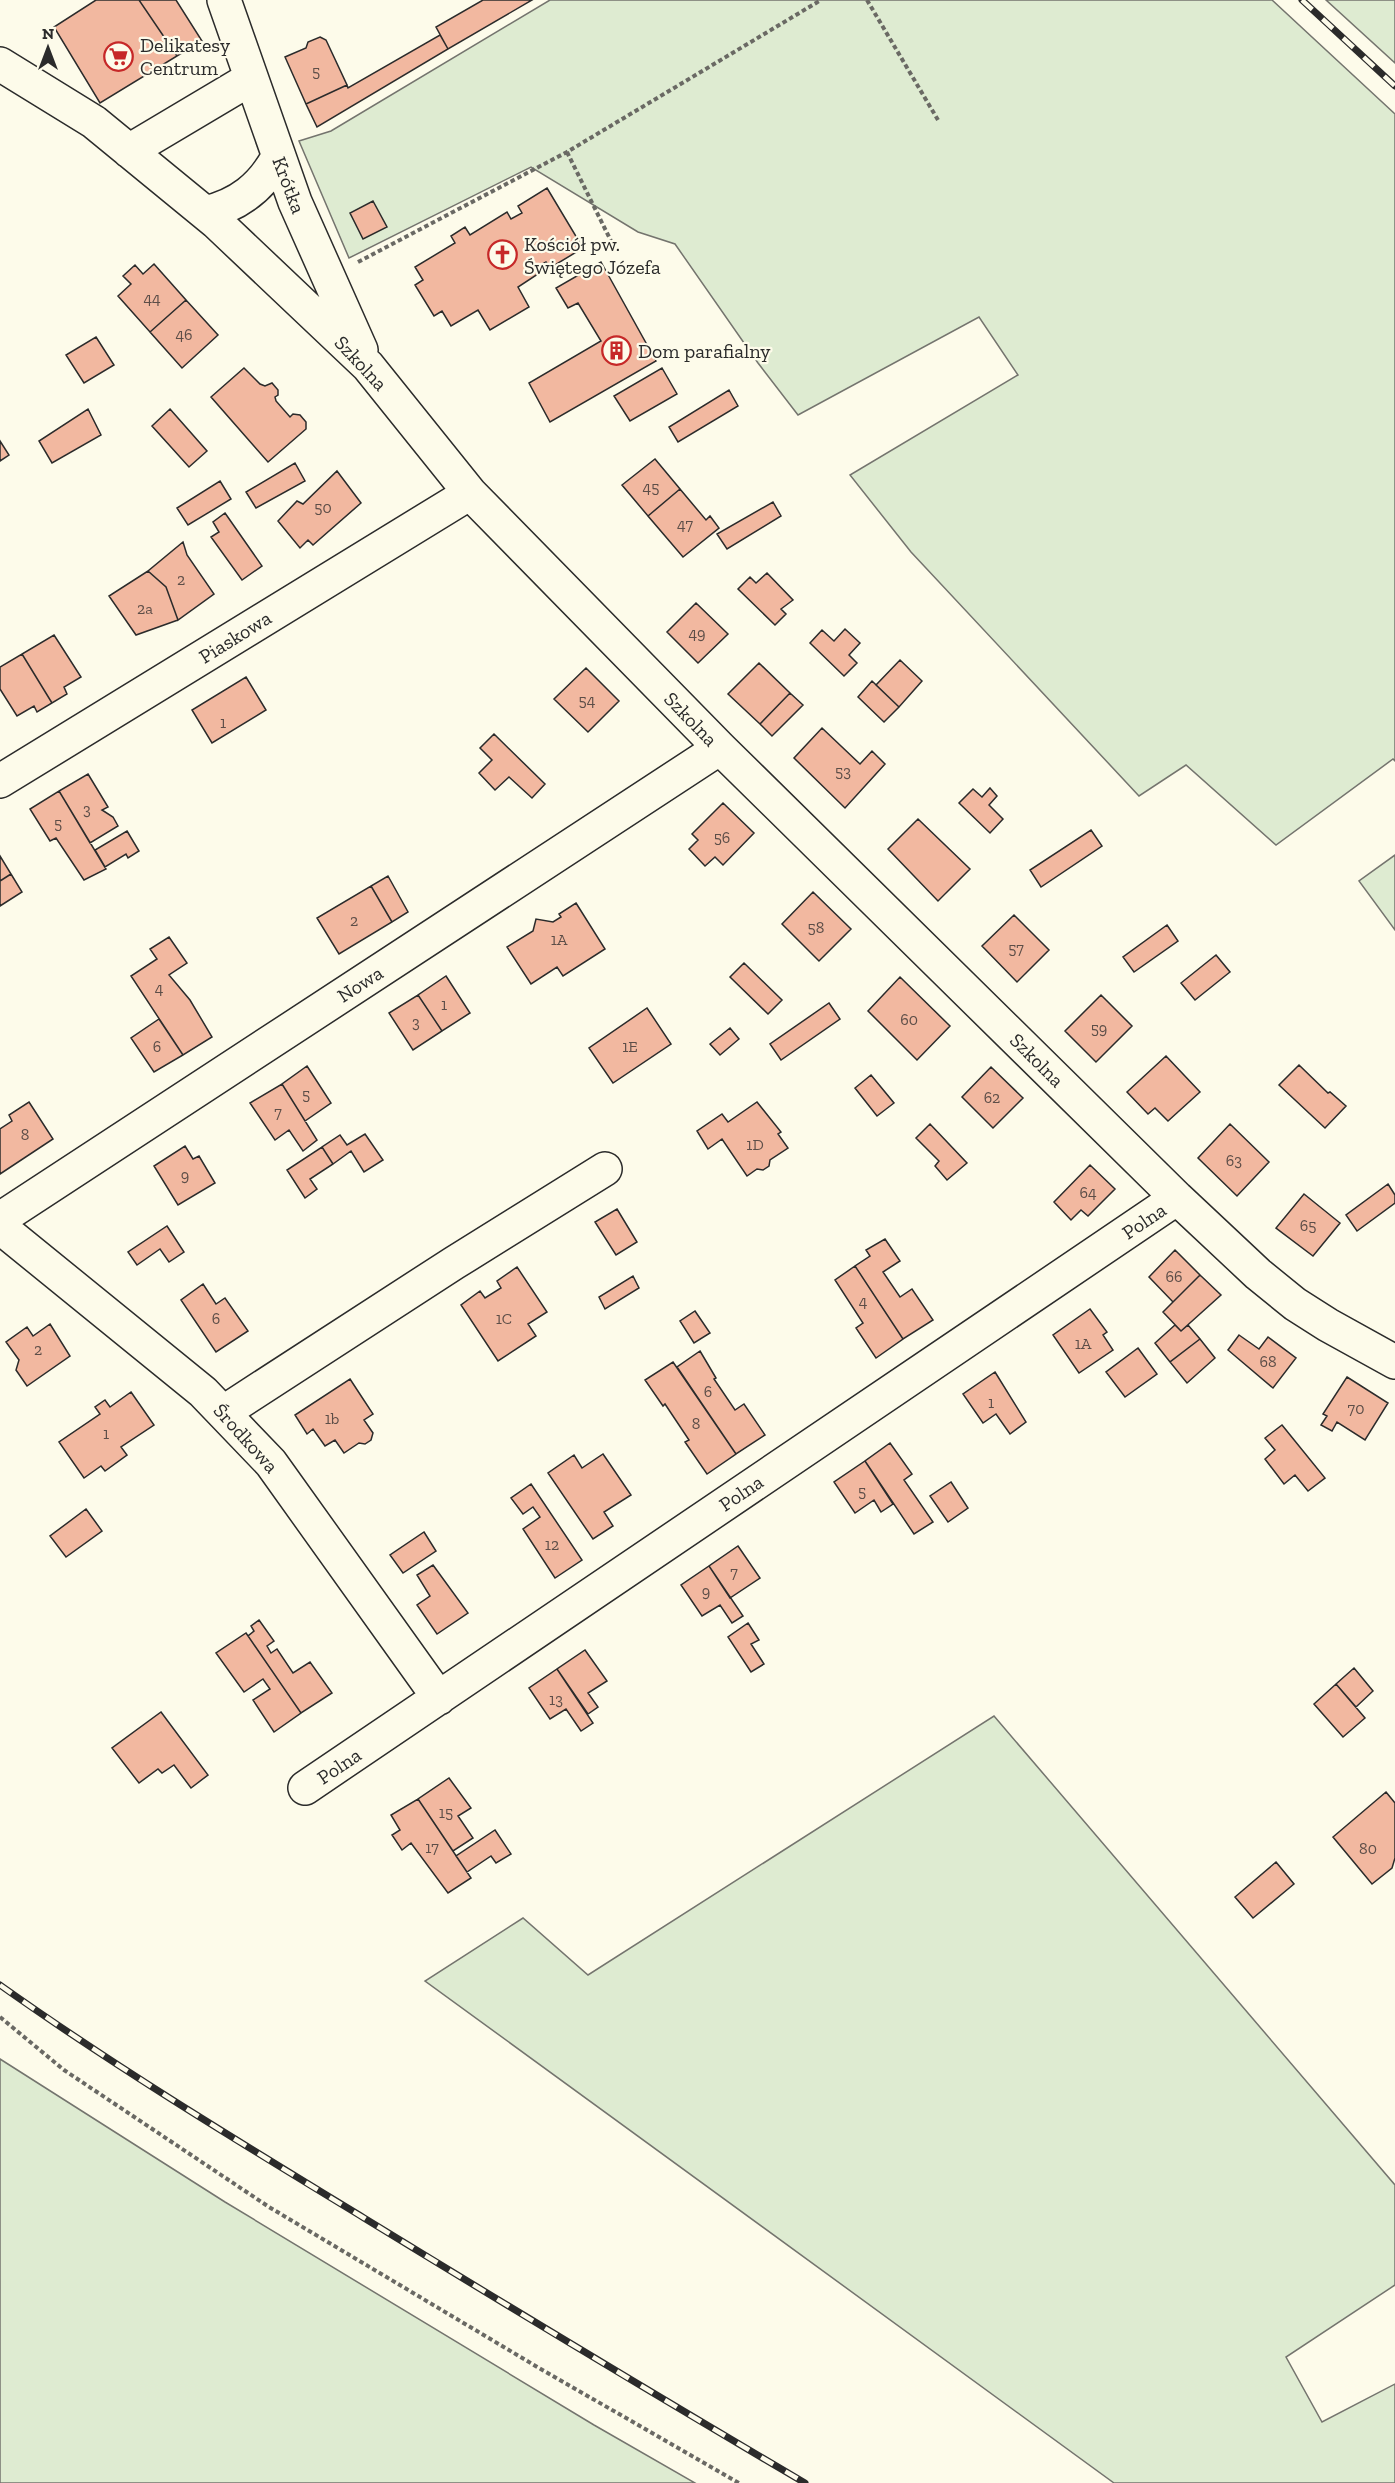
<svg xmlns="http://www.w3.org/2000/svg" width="1395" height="2483" font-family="'Zilla Slab',serif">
	<rect width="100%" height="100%" fill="#fdfbea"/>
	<path fill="#deebd1" stroke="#74746e" stroke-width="1.5" d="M550,0h722l123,114v647l-2,-2 -117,86 -90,-80 -47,31 -228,-244 -61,-77 168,-100 -39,-58 -181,98 -40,-52 -83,-119 -37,-12 -107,-65 -182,91 -50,-117 32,-10z
		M1326,0h69v63z
		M1395,855v75l-36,-49z
		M994,1716l401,469v100l-109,72 36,65 73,-38v99h-281l-689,-502 98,-63 65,57z
		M0,2059l225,143 369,223 101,58h-695z"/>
	<path fill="#f2b8a0" stroke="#2b2b2b" stroke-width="1.5" d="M96,0h43l38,56 -77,47 -46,-76z
		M139,0h37l26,41 -25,15z
		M483,0h49l-84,49 -12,-22z
		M440,35l8,14 -131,78 -11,-23 41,-19 1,3z
		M320,37l6,3 21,45 -41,19 -21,-47 21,-9 2,-6z
		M547,188l36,60 -33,20 -4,-6 -8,4 3,6 -23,15 11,20 -39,23 -12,-20 -27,16 -9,-15 -8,5 -19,-31 8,-5 -8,-13 40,-24 -4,-7 14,-9 5,8 37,-23 4,7 11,-6 -4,-7z
		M373,201l14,26 -24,12 -13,-26z
		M601,262l55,99 -106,61 -21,-39 72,-42 -23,-38 -10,5 -12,-20z
		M154,264l32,36 -36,32 -32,-36 13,-12 -8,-8 12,-11 8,9z
		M186,300l32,35 -36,33 -32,-36z
		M96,337l18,28 -30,18 -18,-28z
		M244,368l16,16 5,2 7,-3 6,7v5l-3,2 1,4 14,16 3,-3 7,1 6,7v7l-38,33 -57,-65z
		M662,368l15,26 -47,27 -16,-25z
		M729,390l9,16 -60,36 -9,-15z
		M88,409l13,26 -49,28 -13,-22z
		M170,409l37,42 -18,16 -37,-41z
		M0,441l9,14 -9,6z
		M655,459l25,30 -32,27 -26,-31z
		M295,463l10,18 -49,27 -10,-16z
		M337,471l24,32 -48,42 -5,-5 -8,8 -22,-27 19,-20 6,3z
		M220,481l11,18 -43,26 -11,-17z
		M680,489l26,31 4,-4 9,12 -36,29 -35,-41z
		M773,502l8,14 -54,33 -10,-15z
		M225,513l37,53 -20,14 -31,-43 8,-5 -6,-10z
		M183,542l4,13 27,39 -36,26 -12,-33 -18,-16z
		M148,571l18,16 12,33 -42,15 -27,-39z
		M767,573l26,27 -12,9 5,5 -11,11 -37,-36 12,-12 6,6z
		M696,603l32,31 -30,29 -31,-31z
		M845,629l15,14 -11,12 8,8 -13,13 -34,-33 12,-13 12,11z
		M54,635l27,42 -17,10 3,7 -15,9 -30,-49z
		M22,654l30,49 -15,9 -3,-6 -17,10 -17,-27v-22z
		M900,660l22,21 -23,26 -23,-22z
		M759,663l31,30 -30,31 -32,-30z
		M586,668l33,33 -31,31 -34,-33z
		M246,677l20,33 -54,33 -20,-33z
		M872,681l27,26 -15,15 -26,-25z
		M790,693l13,12 -31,31 -12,-12z
		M822,728l38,36 12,-13 13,13 -40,44 -51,-50z
		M494,734l51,50 -13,14 -23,-21 -14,13 -16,-17 13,-13 -12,-12z
		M88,774l20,33 -6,3 11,7 5,9 -28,17 -31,-52z
		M990,788l7,8 -8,9 14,14 -13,14 -31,-30 14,-14 9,8z
		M59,791l47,78 -22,11 -28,-42 -6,3 -20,-32z
		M723,803l31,30 -31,32 -8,-8 -10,9 -16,-17 9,-9 -6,-6z
		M918,819l52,50 -32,32 -50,-52z
		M1091,830l11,16 -61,41 -11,-17z
		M127,831l12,20 -11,7 -2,-4 -21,13 -10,-17z
		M0,856l11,18 -11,7z
		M11,874l11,18 -22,14v-25z
		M388,876l20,36 -16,10 -21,-36z
		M371,886l21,36 -53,32 -22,-36z
		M813,892l38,37 -32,32 -37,-37z
		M576,903l29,46 -42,27 -6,-9 -26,17 -24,-37 26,-16 3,-12 17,3 8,-5 -2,-3z
		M1014,915l35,35 -32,32 -35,-36z
		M1167,925l11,16 -44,31 -11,-15z
		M169,937l18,26 -18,12 21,25 22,37 -29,18 -52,-79 26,-17 -7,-10z
		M1216,955l14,17 -35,28 -14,-17z
		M744,963l38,37 -14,14 -38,-37z
		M446,976l24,37 -28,18 -24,-36z
		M900,977l50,49 -33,34 -49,-49z
		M418,995l24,36 -29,19 -24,-37z
		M1101,995l31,31 -36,36 -31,-31z
		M829,1003l11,16 -59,41 -11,-16z
		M647,1008l24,36 -58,39 -24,-35z
		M159,1019l24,36 -29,17 -23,-34z
		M730,1028l9,11 -19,16 -10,-11z
		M1166,1056l34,36 -32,29 -13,-13 -7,6 -21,-22z
		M1299,1065l29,28 2,-1 16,14 -21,22 -46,-43z
		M307,1066l24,37 -26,18 -23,-37z
		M991,1067l32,31 -30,30 -31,-31z
		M871,1075l23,28 -17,13 -22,-28z
		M282,1084l35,56 -14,11 -14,-21 -14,10 -25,-37z
		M29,1102l24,37 -53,35v-45l12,-8 -3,-6z
		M757,1102l24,30 -3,2 10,14 -18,12 -1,6 -6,4 -6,-1 -10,7 -25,-37 -14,10 -11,-18 25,-17 6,8z
		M930,1124l37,39 -20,17 -12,-14 4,-5 -23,-23z
		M1230,1124l39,38 -32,34 -39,-38z
		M365,1134l18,26 -19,12 -13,-21 -18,13 -11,-17 18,-12 7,10z
		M185,1146l8,13 6,-3 16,27 -37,22 -24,-39z
		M322,1147l11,17 -23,15 7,10 -12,9 -18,-28z
		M1090,1165l25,24 -27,27 -7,-6 -10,10 -17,-18z
		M1388,1184l7,11v8l-38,28 -11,-16z
		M1304,1194l36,29 -27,33 -37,-28z
		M617,1209l20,33 -21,13 -21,-33z
		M167,1226l17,26 -15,10 -9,-13 -23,16 -9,-13z
		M885,1239l15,22 -17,11 17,25 12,-8 21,31 -30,19 -48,-73 15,-10 -4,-6z
		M1175,1250l25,25 -27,27 -24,-25z
		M855,1266l48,73 -27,19 -20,-30 7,-5 -28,-43z
		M517,1267l30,45 -19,12 8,12 -38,25 -37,-56 19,-14 5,7 16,-10 -4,-7z
		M1200,1275l21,20 -40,36 -18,-19z
		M633,1276l6,12 -34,21 -6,-12z
		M203,1284l13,20 9,-6 23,33 -32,21 -35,-52z
		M1090,1309l17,23 -4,3 10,15 -34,23 -26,-38z
		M695,1311l15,22 -16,10 -14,-22z
		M50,1324l20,32 -43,30 -11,-16 3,-10 -13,-18 21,-15 6,9z
		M1175,1325l6,6 7,-6 12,14 -30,23 -15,-19z
		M1239,1335l20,14 9,-12 28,21 -23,30 -45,-38z
		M1200,1339l15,19 -28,25 -17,-21z
		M1138,1348l19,26 -32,23 -19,-25z
		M700,1351l16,27 -2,1 21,31 9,-6 21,31 -29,19 -59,-87z
		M673,1362l63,92 -29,20 -22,-32 4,-2 -24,-36 -2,2 -18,-26z
		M995,1372l31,50 -16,12 -14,-20 -13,9 -20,-29z
		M1347,1377l41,26 -23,37 -28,-18 -5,9 -11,-6 6,-9 -4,-2z
		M350,1379l23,35 -9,6 9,13 -2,7 -6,4 -6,-1 -15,10 -9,-13 -10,6 -12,-17 -6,5 -12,-19z
		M131,1392l23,33 -33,22 6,8 -22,16 -4,-5 -17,12 -25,-36 41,-28 -5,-7 10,-7 5,7z
		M1282,1425l43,53 -17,13 -13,-16 -11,9 -19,-25 10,-9 -10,-12z
		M890,1443l22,31 -8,6 29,42 -19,12 -49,-73z
		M603,1454l28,41 -27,17 9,14 -20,13 -45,-66 26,-18 8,13z
		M865,1461l28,43 -12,8 -7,-12 -19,13 -21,-31z
		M951,1482l17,26 -20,14 -18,-26z
		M531,1484l51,76 -27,18 -32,-49 17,-12 -7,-10 -10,7 -12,-16z
		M86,1509l16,22 -36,26 -16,-21z
		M424,1532l12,19 -33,22 -13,-18z
		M738,1546l22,32 -30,20 -21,-32z
		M433,1565l35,48 -31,21 -20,-29 13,-9 -13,-21z
		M709,1566l34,50 -11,7 -12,-18 -18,11 -21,-31z
		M259,1620l15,21 -7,5 4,7 6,-4 16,24 17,-11 22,31 -31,20 -53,-77 6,-5 -3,-5z
		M748,1623l11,17 -8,4 13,20 -13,8 -23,-35z
		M246,1633l55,80 -27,19 -21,-32 17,-11 -7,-10 -19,13 -28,-39z
		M585,1650l22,31 -19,12 10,14 -10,7 -31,-45z
		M1354,1668l19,23 -17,16 -20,-23z
		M557,1669l36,54 -12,8 -15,-22 -16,10 -21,-31z
		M1336,1684l29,34 -22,19 -29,-33z
		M161,1712l47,63 -17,13 -17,-23 -12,8 -4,-4 -19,14 -27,-35z
		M449,1778l22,30 -13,8 15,22 -20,13 -35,-52z
		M1386,1792l9,11v55l-3,10 -20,16 -39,-47z
		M418,1799l53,79 -23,15 -37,-50 -9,7 -10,-15 8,-5 -9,-15z
		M495,1830l16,24 -15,9 -5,-7 -24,16 -11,-16z
		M1276,1862l18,22 -41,34 -18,-21z"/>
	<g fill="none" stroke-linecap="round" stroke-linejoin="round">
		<defs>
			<path id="minor" d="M224,0l71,202 66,148
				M0,64l94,58 122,100 152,144 102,127 250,255 457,450 81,76 37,30 33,21 67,37
				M129,151l121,-72
				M205,213c34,-8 57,-26 73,-56
				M0,781l470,-288
				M0,1219l720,-471
				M0,1227l203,165 68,71 168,235
				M224,1412l230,-149 151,-94
				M305,1788l872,-590"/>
		</defs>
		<use href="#minor" stroke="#2b2b2b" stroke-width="36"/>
		<path stroke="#6a6964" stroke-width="4" stroke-dasharray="4.5 3" stroke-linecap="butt" d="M867,0l71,120
			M567,152l44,89
			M358,262l209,-110 254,-152
			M0,2017l64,53 205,137 270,161 200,115"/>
		<use href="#minor" stroke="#fdfbea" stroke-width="33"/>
		<defs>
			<path id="rail" d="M1302,0l93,86
				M0,1985c117,83 241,158 364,233 147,90 293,178 441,265"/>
		</defs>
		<use href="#rail" stroke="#2b2b2b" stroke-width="7"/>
		<use href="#rail" stroke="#fdfbea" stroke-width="4.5" stroke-dasharray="14" stroke-linecap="butt"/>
	</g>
	<defs>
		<symbol id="supermarket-ring" viewBox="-11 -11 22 22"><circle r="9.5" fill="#fdfbea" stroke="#c62828" stroke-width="1.5"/><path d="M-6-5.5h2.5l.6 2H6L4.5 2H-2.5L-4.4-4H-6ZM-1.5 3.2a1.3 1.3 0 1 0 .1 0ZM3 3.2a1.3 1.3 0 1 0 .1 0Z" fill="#c62828"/></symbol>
		<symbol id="church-ring" viewBox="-11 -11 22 22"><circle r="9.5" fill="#fdfbea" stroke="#c62828" stroke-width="1.5"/><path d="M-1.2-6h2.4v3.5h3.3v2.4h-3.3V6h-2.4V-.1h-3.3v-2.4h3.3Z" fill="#c62828"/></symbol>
		<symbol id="building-ring" viewBox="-11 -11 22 22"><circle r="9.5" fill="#fdfbea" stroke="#c62828" stroke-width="1.5"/><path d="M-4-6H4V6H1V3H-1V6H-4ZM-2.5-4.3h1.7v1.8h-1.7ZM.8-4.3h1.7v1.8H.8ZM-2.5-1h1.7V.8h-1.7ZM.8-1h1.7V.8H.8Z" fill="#c62828"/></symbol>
	</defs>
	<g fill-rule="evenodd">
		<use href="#supermarket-ring" x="102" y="40" width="33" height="33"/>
		<use href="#church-ring" x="486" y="238" width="33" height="33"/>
		<use href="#building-ring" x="600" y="334" width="33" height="33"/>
	</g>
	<g text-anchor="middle" stroke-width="4.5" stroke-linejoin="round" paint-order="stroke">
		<g font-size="16" fill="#5d4e48">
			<text x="316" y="77">5</text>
			<text x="152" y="304">44</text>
			<text x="184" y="340">46</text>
			<text x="651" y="493">45</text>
			<text x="323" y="513">50</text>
			<text x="685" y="530">47</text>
			<text x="181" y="585">2</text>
			<text x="145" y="614">2a</text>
			<text x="697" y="639">49</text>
			<text x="587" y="706">54</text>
			<text x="223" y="728">1</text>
			<text x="843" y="777">53</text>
			<text x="87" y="815">3</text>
			<text x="58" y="829">5</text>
			<text x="722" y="843">56</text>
			<text x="354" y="926">2</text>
			<text x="816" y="933">58</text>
			<text x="559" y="945">1A</text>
			<text x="1016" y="954">57</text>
			<text x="159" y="994">4</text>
			<text x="444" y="1010">1</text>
			<text x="909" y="1025">60</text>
			<text x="416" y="1028">3</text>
			<text x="1099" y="1034">59</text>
			<text x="157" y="1052">6</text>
			<text x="630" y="1052">1E</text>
			<text x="306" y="1100">5</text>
			<text x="992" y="1103">62</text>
			<text x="278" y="1118">7</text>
			<text x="25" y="1140">8</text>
			<text x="755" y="1150">1D</text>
			<text x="1234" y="1166">63</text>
			<text x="185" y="1181">9</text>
			<text x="1088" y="1198">64</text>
			<text x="1308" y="1231">65</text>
			<text x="1174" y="1282">66</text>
			<text x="863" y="1307">4</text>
			<text x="216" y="1324">6</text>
			<text x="504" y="1324">1C</text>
			<text x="1083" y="1349">1A</text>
			<text x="38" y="1355">2</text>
			<text x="1268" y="1367">68</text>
			<text x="708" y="1397">6</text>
			<text x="991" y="1408">1</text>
			<text x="1356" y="1414">70</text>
			<text x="332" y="1424">1b</text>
			<text x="696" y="1429">8</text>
			<text x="106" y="1439">1</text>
			<text x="862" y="1497">5</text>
			<text x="552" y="1550">12</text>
			<text x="734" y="1578">7</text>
			<text x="706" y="1597">9</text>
			<text x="556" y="1705">13</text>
			<text x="446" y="1818">15</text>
			<text x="432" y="1853">17</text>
			<text x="1368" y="1854">80</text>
		</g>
		<g font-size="20" fill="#2b2b2b" stroke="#fdfbea" text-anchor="start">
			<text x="140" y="52">Delikatesy<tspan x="140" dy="23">Centrum</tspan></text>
			<text x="524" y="251">Kościół pw.<tspan x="524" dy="23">Świętego Józefa</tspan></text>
			<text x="638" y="358">Dom parafialny</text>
		</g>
		<g font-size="20" fill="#2b2b2b" stroke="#fdfbea">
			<text transform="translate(289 185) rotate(69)" y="7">Krótka</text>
			<text transform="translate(361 363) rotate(47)" y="7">Szkolna</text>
			<text transform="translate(235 637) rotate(-32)" y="7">Piaskowa</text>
			<text transform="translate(691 719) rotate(46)" y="7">Szkolna</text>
			<text transform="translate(360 984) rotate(-33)" y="7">Nowa</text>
			<text transform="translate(1037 1060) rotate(45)" y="7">Szkolna</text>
			<text transform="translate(1144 1221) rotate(-34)" y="7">Polna</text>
			<text transform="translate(246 1438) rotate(48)" y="7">Środkowa</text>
			<text transform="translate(741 1493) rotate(-34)" y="7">Polna</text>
			<text transform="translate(339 1766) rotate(-34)" y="7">Polna</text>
		</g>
	</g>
	<g transform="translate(48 48)" stroke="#fdfbea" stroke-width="4.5" paint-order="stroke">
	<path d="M0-4.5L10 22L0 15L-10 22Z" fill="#2b2b2b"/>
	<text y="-9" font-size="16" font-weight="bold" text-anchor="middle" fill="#2b2b2b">N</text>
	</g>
</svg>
